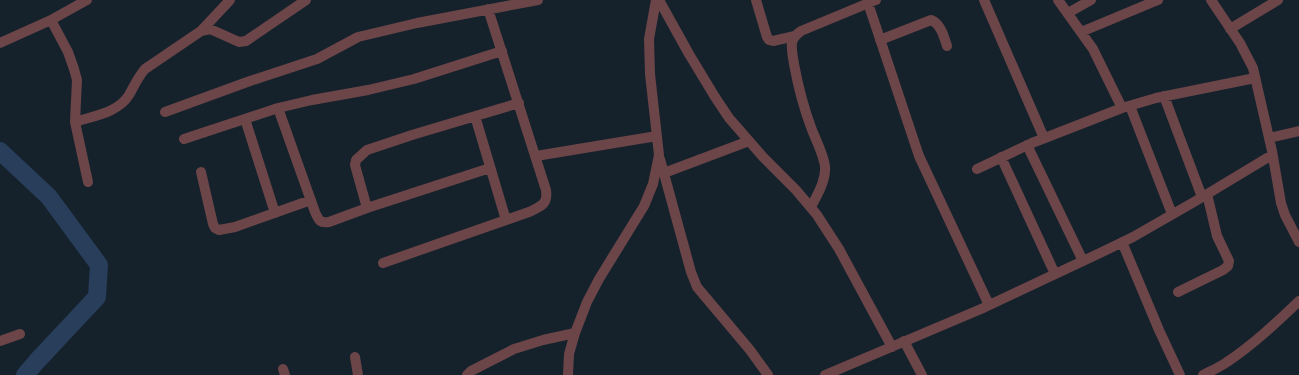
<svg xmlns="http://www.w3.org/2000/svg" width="1299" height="375" font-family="Barlow,sans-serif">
	<rect width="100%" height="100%" fill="#15222c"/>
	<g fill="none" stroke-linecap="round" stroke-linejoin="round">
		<path stroke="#283e5b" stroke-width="18" d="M0,151l49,46 50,68 -2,32 -60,64 -12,14"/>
		<path stroke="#6b4548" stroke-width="10" d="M659,0l30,54 26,43 14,21 34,39 33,33 21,25 22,34 53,98
			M756,0l11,37 2,3 4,1 22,-5
			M984,0l60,138
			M1058,0l35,49 29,59
			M1211,0l29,43 13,25 19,83 9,52 4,12 14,27
			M868,3l51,153 70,149
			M1068,13l23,-13
			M51,20l17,32 6,17 3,11 -2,42 13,60
			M1230,29l48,-29
			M201,31l29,-31
			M1081,32l77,-32
			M880,40l51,-20c10,4 13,17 16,26
			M0,43l51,-23 36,-20
			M1164,96l38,101
			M1130,106l42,108
			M278,108l37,104c4,9 5,11 14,10l38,-14 123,-40
			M165,112l85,-31 67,-22 41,-22 59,-14 121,-23
			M475,116l31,104
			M245,119l30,94
			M75,122c18,-6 43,-9 54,-27 5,-9 9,-18 16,-26l56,-38 9,-2 29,13 7,-1 60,-41
			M1269,138l30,-7
			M184,139l94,-31 34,-8 56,-10 46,-11 88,-28
			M1027,145l56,116
			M536,156l121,-20
			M1001,157l54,117
			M660,159l31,113 6,15 53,63 18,25
			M977,169l55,-26 90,-35 34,-10 99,-20
			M201,172l12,52 2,4 4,2 16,-3 76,-27
			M664,173l85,-32
			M811,207c6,-12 15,-26 14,-40 -1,-11 -9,-27 -13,-37 -8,-21 -14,-44 -18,-66 -1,-7 -3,-14 -2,-21 1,-6 5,-9 9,-12l75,-31
			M367,208l-12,-43 1,-5 11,-10 45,-15 107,-32
			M1122,242l37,88 21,45
			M383,263l146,-51c12,-6 19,-7 17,-22l-58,-181
			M1178,292l45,-22 5,-4 1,-5 -12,-25 -10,-42
			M0,341l20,-7
			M904,341l18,34
			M355,357l3,18
			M283,369l2,6
			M467,375l4,-4 43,-22 29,-9 32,-7
			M568,375l1,-21 6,-21 12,-31 12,-23 45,-73 9,-22 6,-29 -9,-81 -1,-35 7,-39
			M825,375l156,-66 119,-56 33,-16 61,-35 78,-47
			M1203,375c8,-4 17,-8 24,-13 27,-18 49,-39 72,-61"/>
	</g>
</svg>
